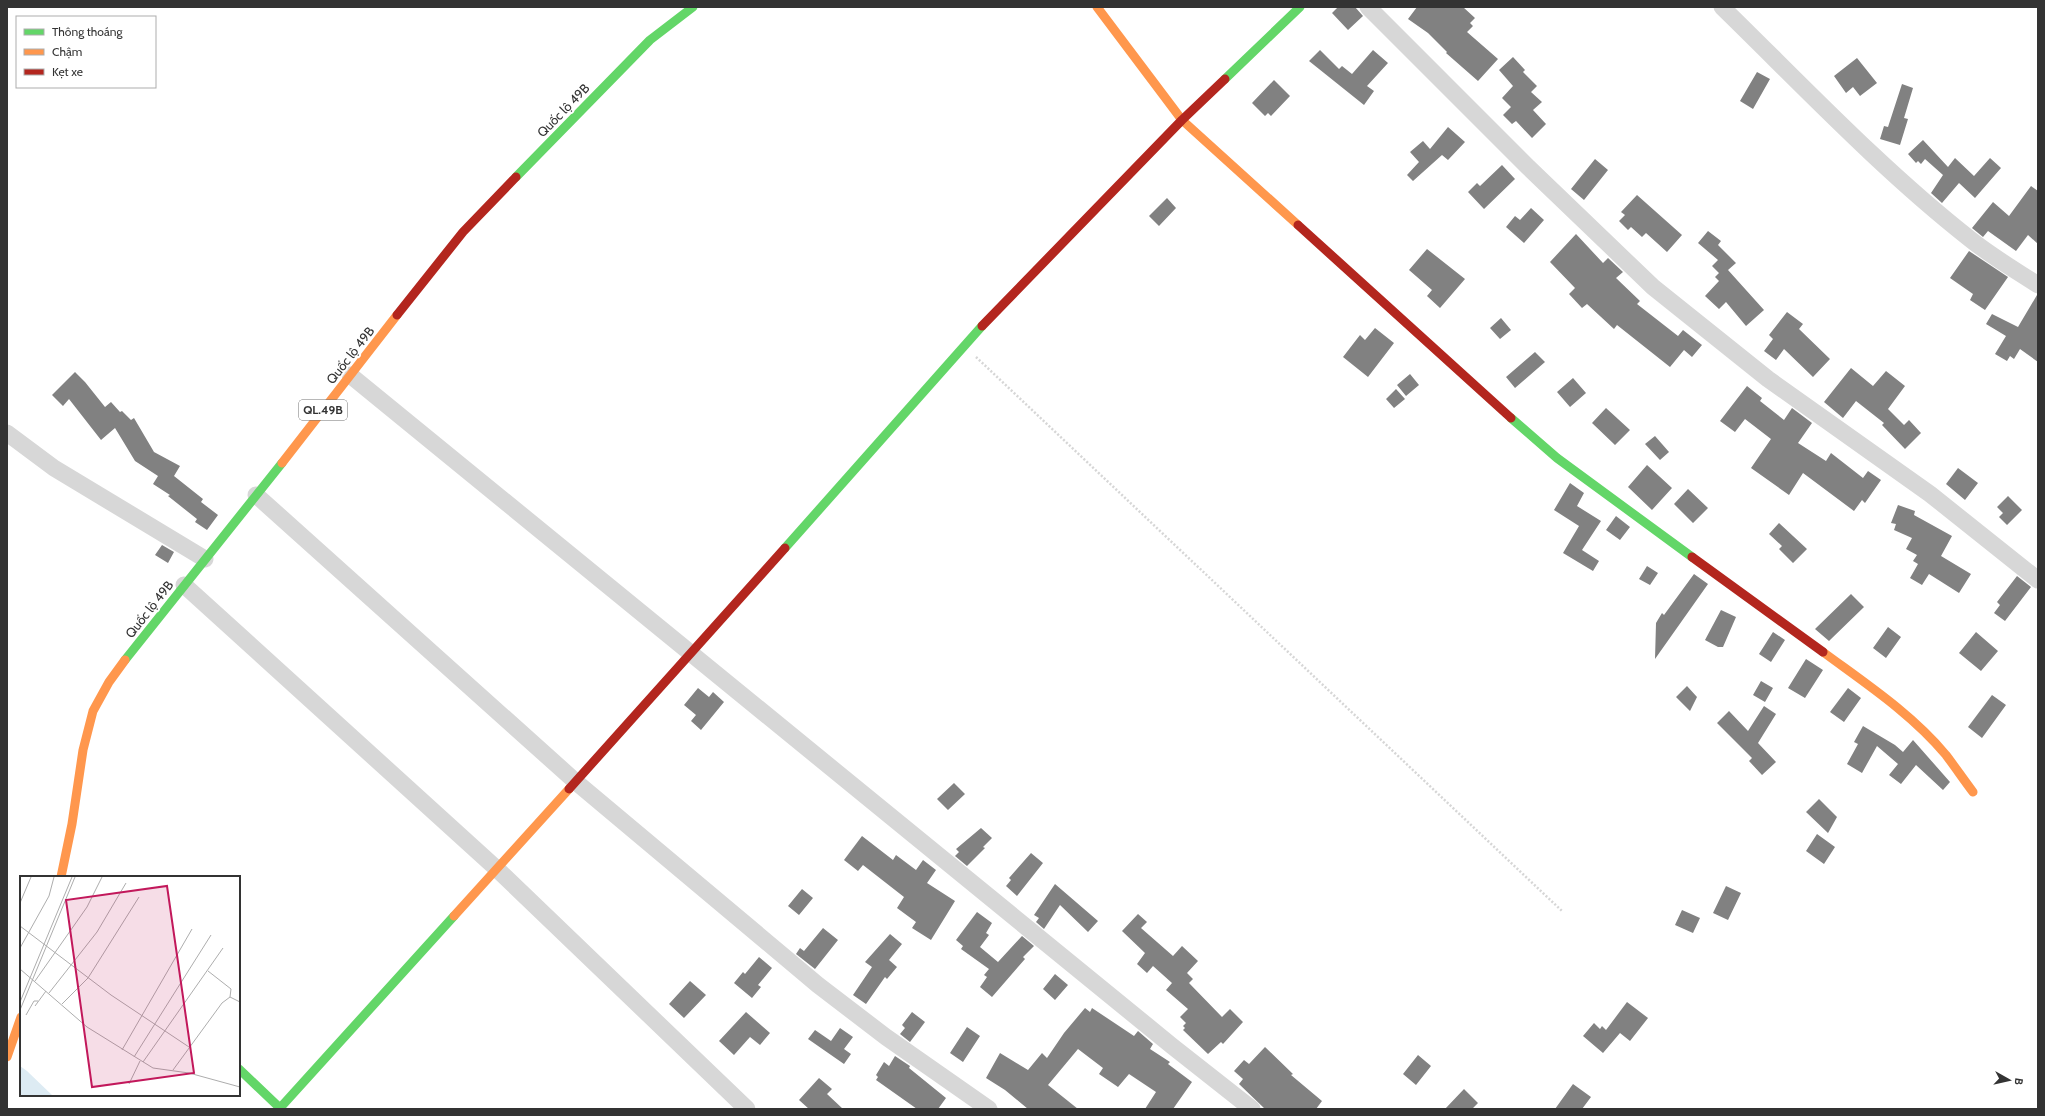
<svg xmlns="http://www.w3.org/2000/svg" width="2045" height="1116" font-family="Cabin,sans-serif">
	<rect width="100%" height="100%" fill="#fff"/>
	<path fill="#818181" d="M1338,7h17l8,9 -15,14 -16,-17z
		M1417,7h46l12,11 -5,5 3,3 -6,6 31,27 -20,22 -32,-28 1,-1 -19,-19 -20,-14z
		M1320,50l19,19 3,-3 10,8 21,-24 15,13 -21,23 7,5 -10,14 -55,-44z
		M1513,57l12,13 -2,2 14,14 -6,6 11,10 -9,8 13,14 -14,14 -16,-17 -4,3 -9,-9 8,-8 -9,-9 11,-12 -14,-16z
		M1857,58l20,25 -17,13 -7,-9 -7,6 -12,-17z
		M1757,72l13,7 -17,30 -13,-8z
		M1274,80l16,16 -19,20 -3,-3 -3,3 -13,-13z
		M1902,84l11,4 -9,30 4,1 -8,26 -20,-6 4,-13 4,1z
		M1448,127l17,15 -17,18 -6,-5 -29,26 -6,-6 12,-13 -9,-10 13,-11 7,8z
		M1923,140l25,27 7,-9 19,18 16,-18 11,10 -26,30 -16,-15 -17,20 -11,-10 12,-18 -18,-16 -4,5 -3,-3 -2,2 -8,-9z
		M1595,159l13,11 -24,30 -13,-11z
		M1502,165l13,14 -31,30 -16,-17 9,-9 3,3z
		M2031,186l7,5v53l-10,-9 -12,16 -28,-20 -5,6 -11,-9 21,-26 16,14z
		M1637,195l45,40 -15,17 -21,-19 -4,4 -11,-10 -3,3 -9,-9 6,-6 -4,-3z
		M1167,198l9,10 -17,18 -10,-10z
		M1531,208l13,12 -20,23 -18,-16 9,-11 5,4z
		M1708,231l13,10 -3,4 18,18 -8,7 36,40 -18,16 -20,-24 -7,7 -14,-13 14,-15 -4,-4 4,-4 -7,-7 6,-6 -20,-17z
		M1576,234l27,29 5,-5 15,14 -7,6 24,23 -3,3 41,32 5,-6 19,15 -10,12 -8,-7 -14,17 -53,-42 -3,4 -27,-25 -5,4 -13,-14 6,-6 -25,-26z
		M1427,249l38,30 -25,29 -13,-12 5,-6 -23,-20z
		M1969,251l39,26 -23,33 -15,-10 3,-6 -23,-16z
		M2037,295l1,67 -18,-13 -6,10 -4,-3 -3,5 -12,-7 11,-18 -20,-12 6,-10 26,13z
		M1787,312l16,12 -4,5 31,30 -17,18 -29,-28 -8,11 -12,-9 9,-12 -4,-4z
		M1501,318l10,12 -11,9 -10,-11z
		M1375,328l19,15 -26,34 -25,-20 17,-22 5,5z
		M1535,352l10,10 -30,26 -9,-11z
		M1851,368l22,18 13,-15 19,15 -17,23 16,16 5,-5 12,13 -16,16 -23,-24 2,-2 -28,-22 -13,17 -19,-16z
		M75,372l10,10 20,25 6,-5 9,10 2,-1 9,9 3,-2 20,34 26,14 -6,10 29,23 -2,3 17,13 -11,15 -12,-8 2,-3 -29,-23 2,-1 -17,-11 5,-8 -23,-15 -20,-33 -14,12 -32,-41 -6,7 -11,-11z
		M1410,374l9,11 -13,11 -9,-11z
		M1573,378l13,15 -16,14 -13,-15z
		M1747,386l15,12 -2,3 24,19 8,-12 20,15 -14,20 28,18 5,-8 32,25 5,-7 13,9 -16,23 -3,-3 -8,11 -51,-38 -14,22 -38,-27 20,-29 -26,-20 -10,13 -15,-11z
		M1396,389l9,10 -11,9 -8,-9z
		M1606,408l24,22 -15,15 -23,-22z
		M1655,436l14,16 -9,8 -15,-16z
		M1647,465l25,23 -20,22 -24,-23z
		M1958,468l20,15 -13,17 -19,-16z
		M1570,483l14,10 -7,13 24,15 -19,29 17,11 -6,10 -30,-18 16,-27 -25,-16z
		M1688,489l20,19 -15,15 -19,-19z
		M2008,496l14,14 -15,15 -8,-8 4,-4 -6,-6z
		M1898,505l17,6 -1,4 38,21 -11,20 30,18 -12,19 -30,-19 -7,11 -12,-7 8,-14 -5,-3 4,-6 -11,-6 6,-11 -18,-8 2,-6 -5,-1z
		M1616,516l14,11 -10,13 -14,-10z
		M1779,523l28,26 -14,14 -14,-14 3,-3 -13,-12z
		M162,545l12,7 -6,11 -13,-8z
		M1647,566l11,7 -8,12 -11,-6z
		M1694,574l14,10 -53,75 1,-36 6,-10 2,2z
		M2017,576l14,11 -26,34 -11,-8 6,-8 -3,-3z
		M1851,594l13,13 -35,34 -14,-12z
		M1721,610l15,7 -13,30h-5l-13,-7z
		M1888,627l13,10 -15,21 -13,-10z
		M1773,632l12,8 -14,22 -12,-8z
		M1976,632l22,19 -17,20 -22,-18z
		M1806,659l17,11 -18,28 -17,-10z
		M1761,681l12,7 -8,14 -12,-7z
		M1687,686l10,11 -7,14 -14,-14z
		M698,688l11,9 4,-5 11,10 -23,28 -10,-9 5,-6 -12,-10z
		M1848,688l13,10 -17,24 -14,-10z
		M1992,695l14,10 -24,33 -14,-11z
		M1764,706l12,8 -18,29 18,19 -14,13 -13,-14 3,-3 -35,-35 12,-12 19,20z
		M1863,726l32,19 8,7 10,-12 37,42 -7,8 -27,-25 -15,19 -12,-9 9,-11 -21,-18 -15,27 -15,-9 11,-20 -4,-2z
		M954,783l11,11 -17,16 -11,-11z
		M1819,799l18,18 -9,16 -22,-21z
		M981,828l11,10 -9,9 2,1 -18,18 -12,-10 4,-4 -3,-3z
		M1817,834l18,13 -11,17 -18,-13z
		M862,836l31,24 3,-5 20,15 7,-10 13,10 -9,13 28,18 -24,39 -19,-12 4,-6 -19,-14 7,-11 -41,-32 -5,6 -14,-11z
		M1031,853l12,10 -26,33 -11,-10 5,-6 -2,-2z
		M1055,884l43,37 -10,11 -28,-27 -16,24 -8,-7 3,-4 -5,-3z
		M1726,886l15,7 -13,27 -15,-7z
		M802,889l11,9 -14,17 -11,-9z
		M1682,910l18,8 -7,15 -18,-8z
		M977,912l15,11 -6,10 3,2 -9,12 18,15 24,-26 12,10 -11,11 2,2 -33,38 -12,-10 7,-10 -3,-2 5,-6 -28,-20 2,-3 -7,-6z
		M1138,914l9,8 -6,6 32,28 9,-10 16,15 -11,12 6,6 -4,4 33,34 8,-8 13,13 -20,22 -2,-2 -13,12 -25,-24 2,-2 -2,-2 3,-3 -6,-6 8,-8 -22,-19 6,-7 -19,-17 -6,7 -10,-9 8,-11 -23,-22z
		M823,928l15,12 -23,29 -19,-15 4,-6 4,3z
		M890,934l12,10 -13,16 8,7 -10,12 -2,-2 -19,27 -13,-9 19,-28 -7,-5z
		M759,957l13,11 -14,17 3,2 -9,11 -18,-15 9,-11 2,2z
		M1055,974l13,11 -13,15 -12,-11z
		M690,981l16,14 -22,23 -15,-14z
		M1627,1002l21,16 -18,23 -10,-8 -17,20 -20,-17 11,-13 6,6 2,-3 4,4z
		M1085,1008l5,4 2,-4 42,28 4,-5 15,13 -3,5 20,13 -2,2 24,18 -19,27h-28l11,-17 -27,-18 -11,13 -19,-13 4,-6 -25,-19 -30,36 30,24h-50l-23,-19 -19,-12 14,-25 28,17 14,-17 5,5 17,-25z
		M746,1012l24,21 -10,12 -10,-8 -16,18 -15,-14z
		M912,1012l13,10 -15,20 -10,-8 5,-6 -3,-3z
		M967,1027l13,9 -17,26 -13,-9z
		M840,1028l13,9 -9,12 7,5 -7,10 -36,-25 7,-9 16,11z
		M1265,1047l28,27 -2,1 31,26 -6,8h-51l-26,-25 4,-5 -9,-8 10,-11 5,4z
		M1418,1055l13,11 -15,19 -13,-11z
		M895,1056l15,10 -1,2 37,30 -8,11h-21l-41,-29 2,-3 -2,-2 8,-13 5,4z
		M819,1078l13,11 -5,5 16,15h-34l-10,-9z
		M1573,1084l18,13 -9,12h-27z
		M1464,1089l14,14 -6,6h-27z"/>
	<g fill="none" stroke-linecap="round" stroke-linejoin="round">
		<path stroke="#d6d6d6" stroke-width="2.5" stroke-dasharray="2 2" stroke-linecap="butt" d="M976,357l586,554"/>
		<path stroke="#d7d7d7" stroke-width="17" d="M1368,7l160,160 125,120 115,92 162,115 108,86
			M1722,7c80,78 160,163 248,232 21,17 45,31 68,46
			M350,375l822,671 80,63
			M7,433l47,35 151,91
			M256,495l320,287 242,203 68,52 103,72
			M184,585l314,285 249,239"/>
		<path stroke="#63d668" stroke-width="9" d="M1225,79l75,-72
			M516,177l134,-137 43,-33
			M1511,418l46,40 135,99
			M785,548l197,-222
			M125,660l157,-197
			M239,1069l42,40
			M280,1108l174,-192"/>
		<path stroke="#ff974d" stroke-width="9" d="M1097,7l85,113 116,105
			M282,463l115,-148
			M1823,652c42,31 89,62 123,103 9,12 18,25 27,37
			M61,877l11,-53 11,-74 10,-39 16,-29 16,-22
			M454,916l115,-127
			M7,1057l14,-40"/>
		<path stroke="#b3261e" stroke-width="9" d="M1298,225l213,193
			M397,315l66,-83 53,-55
			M982,326l200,-206 43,-41
			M1692,557l131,95
			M569,789l216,-241"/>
	</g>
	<g text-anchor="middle" stroke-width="4" stroke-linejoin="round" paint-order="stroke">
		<rect fill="#fff" stroke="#707070" stroke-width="1" x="299" y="400" width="48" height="20" rx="3"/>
		<g font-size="12" font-weight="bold" fill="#333">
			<text x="323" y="414">QL.49B</text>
		</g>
		<g font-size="13" fill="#333" stroke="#fff">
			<text transform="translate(563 110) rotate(-46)" y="5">Quốc lộ 49B</text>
			<text transform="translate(350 355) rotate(-52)" y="5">Quốc lộ 49B</text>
			<text transform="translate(149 609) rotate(-52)" y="5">Quốc lộ 49B</text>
		</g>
	</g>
	<g transform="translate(20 876)">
		<rect width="220" height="220" fill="#fff"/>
		<path d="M0,190l7,5 25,24h-32z" fill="#ddebf3"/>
		<path fill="none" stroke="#adadad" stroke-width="1" d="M0,27l11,-26M0,50l91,69 78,52M0,72l29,-52 5,-19M0,93l67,58 66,41 36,5 51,14M188,95l23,18 -1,8M15,105l52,-74 15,-30M29,117l48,-61 29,-49M0,126l52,-125M42,128l26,-26 51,-81M15,130l11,-15M0,134l55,-133M6,139l8,-14h4M102,174l70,-121M114,181l77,-122M123,186l80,-114M153,194l49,-67 8,-6 10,5M109,208l11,-23"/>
		<path fill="#c2185b" fill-opacity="0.15" stroke="#c2185b" stroke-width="2" d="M147,10l27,187 -102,14 -26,-187z"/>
		<rect width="220" height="220" fill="none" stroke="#333" stroke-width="2"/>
	</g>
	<rect width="2045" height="1116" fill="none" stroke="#333333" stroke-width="16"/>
	<rect x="16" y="16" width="140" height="72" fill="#ffffff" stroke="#adadad"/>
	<rect x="24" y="29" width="20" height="6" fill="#63d668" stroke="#adadad"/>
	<text x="52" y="36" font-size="12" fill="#333333">Thông thoáng</text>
	<rect x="24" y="49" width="20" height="6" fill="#ff974d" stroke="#adadad"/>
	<text x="52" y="56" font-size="12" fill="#333333">Chậm</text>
	<rect x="24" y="69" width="20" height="6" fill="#b3261e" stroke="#adadad"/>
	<text x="52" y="76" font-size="12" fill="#333333">Kẹt xe</text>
	<g transform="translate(2009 1080) rotate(98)" stroke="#ffffff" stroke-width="3" paint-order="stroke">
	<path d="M0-3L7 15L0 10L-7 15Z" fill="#333333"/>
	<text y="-6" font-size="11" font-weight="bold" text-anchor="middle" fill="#333333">B</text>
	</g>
</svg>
